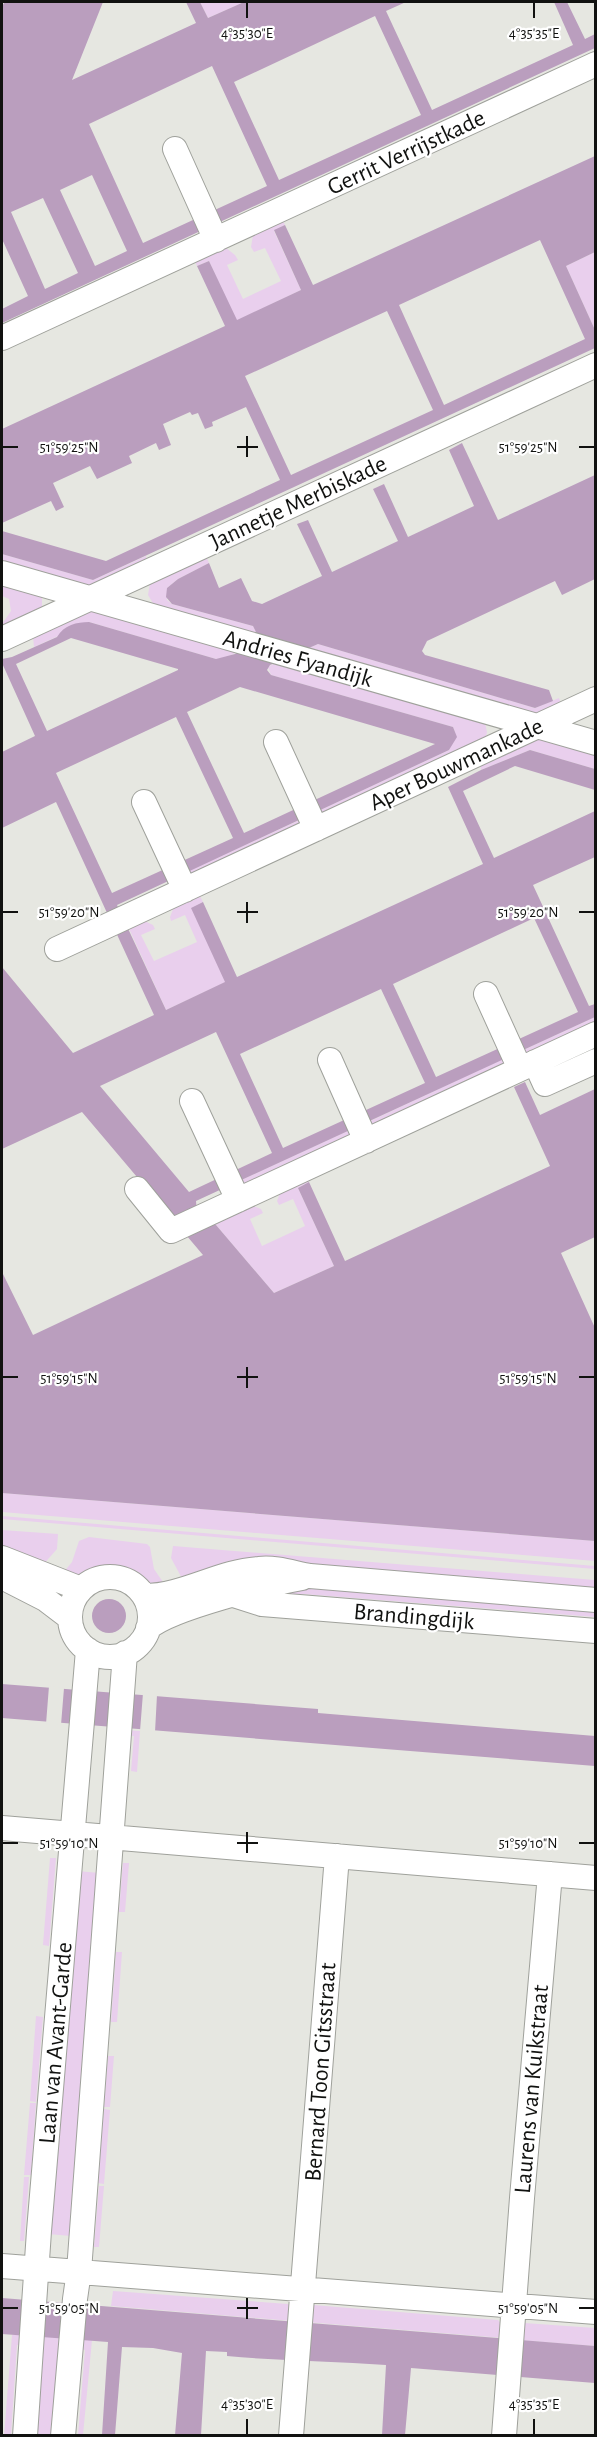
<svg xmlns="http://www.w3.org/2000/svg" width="597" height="2437" font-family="'Alegreya Sans',sans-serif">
	<rect width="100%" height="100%" fill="#e6e7e1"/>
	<path fill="#e9cfed" d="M200,2h44l-36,16z
		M281,217l4,8 -11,6 27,59 -65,31 -27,-60 -12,5 -4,-9 28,-13 14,11 3,5 -11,5 16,34 38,-18 -16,-33 -11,4 -3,-5 3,-18z
		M595,252l1,45 -2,1 1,32 -29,-64z
		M204,552l5,11 -31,16 -11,9v12l5,4 81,22 6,11 -105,-32 -6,-10 2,-12z
		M2,554l91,26 53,-24 1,6 -54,29 -91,-26z
		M2,577l40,19v13l-40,24v-9l9,-13 -2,-12 -7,-3z
		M90,603l147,49 -11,6 -10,1 -127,-37 -55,25 -1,-11z
		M318,644l217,64 24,-10 3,9 -26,13 -236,-68z
		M275,663l210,60 2,9 -2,9 -165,79 -6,-7 135,-63 6,-18 -2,-5 -182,-52 -3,-8z
		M529,736l66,14v19l-65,-19 -49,20 -1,-7z
		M304,818l2,8 -119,55 -5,-7z
		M197,890l6,12 -11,6 34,74 -60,28 -40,-88 10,-5 17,8 2,4 -14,6 13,26 43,-19 -12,-27 -14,6 -1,-4 7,-18z
		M595,1017v10l-72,33 -6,-7z
		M507,1057l2,9 -139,65 -6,-7z
		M354,1128l2,9 -115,53 -6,-7z
		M305,1173l4,9 -11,6 36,78 -60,27 -58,-68 -10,-4 37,-19 18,7 2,4 -13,6 12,27 43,-20 -12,-27 -14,6 -2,-4 7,-18z
		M2,1493l593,48v20l-593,-49z
		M2,1516l593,50v3l-593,-50z
		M2,1530l56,4 -1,15 -15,17 -40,-15z
		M89,1537l58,7 3,3 4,22 11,16c-6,0 -14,1 -19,-2 -10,-6 -15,-14 -28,-16 -20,-2 -36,13 -55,6l9,-11 7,-21z
		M173,1546l422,34v9l-411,-7 -13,-24z
		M307,1589h28l260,21v7l-292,-23 -5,2 -23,-4z
		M126,1730l14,1 -3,41 -6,-1 3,-35h-9z
		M50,1858h6l-7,88 -6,-1z
		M123,1863h6l-4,49h-6z
		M77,1871l23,2 -29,363 -23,-2z
		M116,1952h6l-5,70h-6z
		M36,2016l7,1 -7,85 -6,-1z
		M108,2056h6l-4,51h-6z
		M30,2103h6l-5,72h-7z
		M104,2109l6,1 -6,74 -6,-1z
		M24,2177h5l-5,64h-4z
		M99,2186h5l-5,61h-5z
		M113,2291l175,13 6,5 -2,12 -181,-15z
		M313,2305l185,15 6,7v11l-198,-16 1,-11z
		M524,2323l71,5v18l-78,-6z
		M12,2335h14l-1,10h-8l-6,90 -7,1z
		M40,2336l23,2 -9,97 -22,1z
		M78,2339l14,1 -9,95h-5l7,-85 -8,-1z"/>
	<path fill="#ba9ebe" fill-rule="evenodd" d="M5,2h98l-31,78 124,-57 -10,-21h14l8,16 36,-16h162l-20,9 46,99 141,-65 -19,-43h13l18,37 10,-5v14l-593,275v-14l26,-13 -26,-57v-233zM375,16l46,99 -142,65 -45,-98zM212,66l55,120 -124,57 -54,-119zM92,175l35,76 -32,15 -35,-76zM43,198l35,75 -33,16 -34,-77z
		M595,156v96l-29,14 29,64v18l-502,232 -91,-26v-23l104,30 174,-81 -34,-73 -34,15 1,4 -8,3 -7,-16 -6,2 -2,-3 -27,12 8,21 -12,5 -3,-7 -27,13 3,7 -35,16 -7,-13 -37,17 11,24 -8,4 -5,-10 -49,22v-94l223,-103 -28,-60 12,-5 28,59 64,-30 -27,-60 11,-5 28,60zM540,240l45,99 -141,66 -45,-100zM387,311l46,99 -142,65 -46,-99z
		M462,443l36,77 97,-45v104l-33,16 -7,-14 -128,60 -5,10 3,4 124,35 4,11 -18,7 -217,-64 -48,21 -3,5 4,5 182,52 4,10 -8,13 -332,155 49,105 59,-28 -34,-74 12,-6 34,75 246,-113 -35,-77 33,-17 49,-20 65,19v21l-80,-24 -52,25 31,67 101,-47v46l-62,28 56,121 6,-2v13l-399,184c0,13 8,20 20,24l58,68 60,-27 -36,-78 11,-6 36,79 205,-95 -36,-79 11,-5 15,33 55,-26v148l-34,16 34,75v213l-593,-48v-221l31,63 170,-80 -121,-143 -80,37v-182l71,86 81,-38 -98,-213 -54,26v-76l33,-16 -33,-73v-4l10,-2 45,-20c7,-12 20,-15 32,-15l127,37 19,-5 24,-16 -6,-12 -81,-22 -6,-7 1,-9 11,-9 31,-16 10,25 22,-10 11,23 10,3 60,-28 -25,-52 11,-4 24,52 66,-31 -25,-52 11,-5 24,53 66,-31 -25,-56zM71,638l107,31v1l-131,61 -31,-67zM240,687l195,57 -191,89 -57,-121zM176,717l57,121 -121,55 -56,-120zM534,918l44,94 -142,65 -43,-93zM381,989l44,94 -142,65 -43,-94zM216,1032l56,121 -83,39 -89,-106z
		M92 1616a17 17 0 1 1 34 0a17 17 0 1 1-34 0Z
		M2,1684l316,25v4l277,23v30l-593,-48z
		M2,2298l593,48v37l-184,-15 -6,67h-23l4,-70c-53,-4 -106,-4 -159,-9v-4l-21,-1 -5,84h-26l7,-82 -29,-5 -31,-1 -7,88h-13l6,-93 -106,-8z"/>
	<path fill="#e6e7e1" d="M49,1686l15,2 -3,37 -15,-1z
		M143,1693l14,2 -2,37 -15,-1z"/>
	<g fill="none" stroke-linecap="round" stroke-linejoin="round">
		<defs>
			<path id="minor" d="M175,149l41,91
				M2,338l594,-274
				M2,573l594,170
				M2,639l594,-274
				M276,742l40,87
				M144,802l41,88
				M57,949l539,-250
				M486,994l34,75
				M330,1060l36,81
				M535,1062l10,22 51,-23
				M192,1101l46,99
				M137,1189l34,42 425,-197
				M2,1558l79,31
				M2,1577l43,22 25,19
				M70 1617a40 40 0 1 1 80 0a40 40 0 1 1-80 0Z
				M234,1595l28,9 334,27
				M144,1596c40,0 75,-25 115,-27 17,-2 34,4 51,7l286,24
				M148,1628c23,-20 121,-44 154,-50
				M2,1828l594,50
				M2,2266l594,46
				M25,2436l14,-205 49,-581
				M63,2436l12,-137 4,-28 46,-618
				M291,2436l46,-580
				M504,2436l18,-238 28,-324"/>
		</defs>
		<use href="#minor" stroke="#9fa19b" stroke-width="26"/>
		<use href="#minor" stroke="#fff" stroke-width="24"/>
	</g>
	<path fill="none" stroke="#111210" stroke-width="2" d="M247,3v15M534,3v15M247,436v21M3,447h15M237,447h21M579,447h15M247,902v21M3,912h15M237,912h21M579,912h15M247,1367v21M3,1377h15M237,1377h21M579,1377h15M247,1832v21M3,1843h15M237,1843h21M579,1843h15M247,2298v21M3,2308h15M237,2308h21M579,2308h15M247,2419v15M534,2419v15"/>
	<g text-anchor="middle" stroke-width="4.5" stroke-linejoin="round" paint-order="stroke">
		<g font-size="24" fill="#111210" stroke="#fff">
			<text transform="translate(406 152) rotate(-25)" y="8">Gerrit Verrijstkade</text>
			<text transform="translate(298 502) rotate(-25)" y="8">Jannetje Merbiskade</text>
			<text transform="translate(298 658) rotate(16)" y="8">Andries Fyandijk</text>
			<text transform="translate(456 764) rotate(-25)" y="8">Aper Bouwmankade</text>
			<text transform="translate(414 1616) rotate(5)" y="8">Brandingdijk</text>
			<text transform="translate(55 2043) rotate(-85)" y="8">Laan van Avant-Garde</text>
			<text transform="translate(320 2072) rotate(-86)" y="8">Bernard Toon Gitsstraat</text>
			<text transform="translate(531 2089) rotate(-85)" y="8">Laurens van Kuikstraat</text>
		</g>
	</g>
	<g font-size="15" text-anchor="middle" fill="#111210" stroke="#fff" stroke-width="4.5" stroke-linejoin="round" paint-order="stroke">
		<text x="247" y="38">4°35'30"E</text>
		<text x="534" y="38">4°35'35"E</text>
		<text x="69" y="452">51°59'25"N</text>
		<text x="528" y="452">51°59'25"N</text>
		<text x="69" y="917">51°59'20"N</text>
		<text x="528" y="917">51°59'20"N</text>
		<text x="69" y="1383">51°59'15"N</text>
		<text x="528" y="1383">51°59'15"N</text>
		<text x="69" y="1848">51°59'10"N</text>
		<text x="528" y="1848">51°59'10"N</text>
		<text x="69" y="2313">51°59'05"N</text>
		<text x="528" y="2313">51°59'05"N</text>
		<text x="247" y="2409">4°35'30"E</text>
		<text x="534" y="2409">4°35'35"E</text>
	</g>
	<rect width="597" height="2437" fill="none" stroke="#111210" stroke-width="6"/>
</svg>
